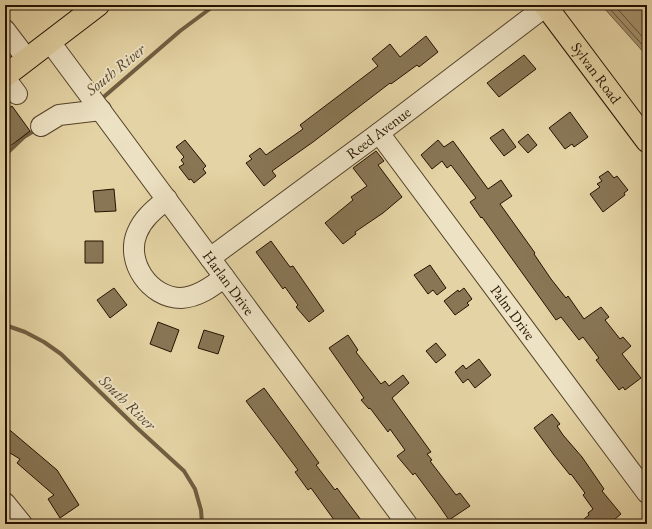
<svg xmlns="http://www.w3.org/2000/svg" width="652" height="529" font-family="'EB Garamond',serif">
	<rect width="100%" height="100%" fill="#e4d3a4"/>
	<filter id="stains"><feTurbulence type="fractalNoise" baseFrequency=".005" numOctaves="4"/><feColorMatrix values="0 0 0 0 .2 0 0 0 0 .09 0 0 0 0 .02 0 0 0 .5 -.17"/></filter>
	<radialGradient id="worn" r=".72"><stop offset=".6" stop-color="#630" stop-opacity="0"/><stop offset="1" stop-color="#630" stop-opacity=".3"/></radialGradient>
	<path fill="#a3916c" stroke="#705e41" d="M606,5h41v51l-43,-48z"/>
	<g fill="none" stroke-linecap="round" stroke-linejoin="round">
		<path stroke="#645236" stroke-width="1" d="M609,5l1,4 37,41
			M614,5l33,37"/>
		<path stroke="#705e41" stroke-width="4" d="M99,101l81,-70 35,-26
			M5,155l19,-18 13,-8
			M5,325l20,7 19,10 17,12 76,74 47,43 11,18 6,21 1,14"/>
	</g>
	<path fill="#887655" stroke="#241200" d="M426,36l12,16 -19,15 -2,-2 -26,19 -1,-1 -77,59 -41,29 4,5 -12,10 -18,-23 6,-4 -3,-3 11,-8 6,7 37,-26 -3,-4 78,-59 -6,-7 18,-15 10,13z
		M524,55l12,14 -37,28 -12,-14z
		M12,106l18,25 -25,19v-39z
		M570,112l18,25 -14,10 -2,-3 -7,5 -16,-21z
		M503,129l13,18 -12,9 -14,-18z
		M528,134l9,11 -9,8 -10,-11z
		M185,140l21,26 -3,3 3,4 -12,10 -3,-4 -2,1 -10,-13 5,-3 -3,-4 3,-3 -8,-10z
		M438,140l6,7 9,-6 35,48 13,-9 11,16 -12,8 35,49 -1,1 17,25 15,19 2,-2 16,23 17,-12 8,10 -4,3 15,19 3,-2 8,9 -9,8 19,24 -16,12 -2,-3 -4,3 -23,-30 3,-2 -16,-21 -4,3 -18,-23 -5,3 -74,-103 -1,1 -11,-16 6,-4 -25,-33 -4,3 -5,-7 -10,8 -11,-14z
		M376,151l8,10 -6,4 24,32 -19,16 -28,19 1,2 -13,10 -18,-21 28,-23 -2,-3 16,-11 -14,-18z
		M608,171l6,7 3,-2 11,14 -4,3 1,2 -22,17 -13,-18 10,-7 -3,-3 5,-3 -3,-4z
		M114,189l2,22 -21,1 -2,-21z
		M85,241h18v22h-18z
		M271,241l19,26 3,-1 31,45 -15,11 -13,-15 2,-2 -13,-18 -2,2 -27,-37z
		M430,265l16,23 -9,7 -4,-5 -5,4 -14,-19z
		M114,288l13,17 -17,13 -13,-18z
		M464,288l8,11 -5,4 2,2 -14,10 -11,-14 14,-11 1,2z
		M158,322l21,8 -8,22 -21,-8z
		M204,330l20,6 -6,18 -20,-6z
		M348,335l10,15 -2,2 25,32 4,-3 4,5 14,-11 6,8 -17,15 39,54 -4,2 5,6 -2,1 26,34 4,-2 10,13 -21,14 -11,-16 -23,-31 -2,2 -16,-19 8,-6 -15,-21 -2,3 -18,-24 -1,1 -8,-9 3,-2 -35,-50z
		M436,343l10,12 -10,8 -10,-12z
		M479,359l12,16 -16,13 -7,-9 -5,4 -8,-11 8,-7 3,4z
		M264,388l55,75 -3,2 19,25 2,-2 27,36h-27l-26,-36 -3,2 -13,-18 3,-2 -52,-69z
		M552,414l8,10 -3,2 6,9 19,22 22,32 -2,2 19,23 -12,10h-31l11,-9 -1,-2 5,-4 -10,-14 2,-2 -14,-19 -1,1 -16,-20 -20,-27z
		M5,426l52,44 22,35 -19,13 -12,-19 6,-4 -37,-32 3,-4 -15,-9z"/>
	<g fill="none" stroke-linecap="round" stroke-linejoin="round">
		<defs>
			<g id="minor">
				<path d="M5,30l22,29"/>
				<path id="s1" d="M50,42l357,482"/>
				<path d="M5,78l12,16"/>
				<path d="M41,126l18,-11 42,-5"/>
				<path id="s2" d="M379,133l268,360"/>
				<path d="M167,199c-12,10 -24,19 -30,34 -12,29 13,65 44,65 17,-1 31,-11 43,-21"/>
				<path id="s3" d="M210,258l169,-125 167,-127"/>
				<path d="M5,503l17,21"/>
			</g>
			<g id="major">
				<path id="s4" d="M545,5l102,136"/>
				<path d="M5,76l93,-71"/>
			</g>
		</defs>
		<use href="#minor" stroke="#544229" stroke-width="22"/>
		<use href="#major" stroke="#241200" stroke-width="24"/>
		<use href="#minor" stroke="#ede2c4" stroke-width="20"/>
		<use href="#major" stroke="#e4d3a4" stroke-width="22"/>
	</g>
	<g text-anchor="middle" stroke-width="4" stroke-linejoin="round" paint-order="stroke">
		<g font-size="15" fill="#241200" stroke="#ede2c4">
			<text dy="5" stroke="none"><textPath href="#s4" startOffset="85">Sylvan Road</textPath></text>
			<text dy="5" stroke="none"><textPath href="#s3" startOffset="210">Reed Avenue</textPath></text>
			<text dy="5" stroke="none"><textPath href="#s1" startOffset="300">Harlan Drive</textPath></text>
			<text dy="5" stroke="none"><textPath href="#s2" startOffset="224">Palm Drive</textPath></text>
		</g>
		<g font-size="16" font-style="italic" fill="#57452b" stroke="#ede2c4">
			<text transform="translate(115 69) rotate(-39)" y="6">South River</text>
			<text transform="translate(128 402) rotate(44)" y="6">South River</text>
		</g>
	</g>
	<rect width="652" height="529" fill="none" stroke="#e4d3a4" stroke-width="20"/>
	<rect x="6" y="6" width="640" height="517" fill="none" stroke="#241200" stroke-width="2"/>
	<rect x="10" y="10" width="632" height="509" fill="none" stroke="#241200"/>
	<rect width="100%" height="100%" filter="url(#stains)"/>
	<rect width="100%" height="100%" fill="url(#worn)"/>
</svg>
